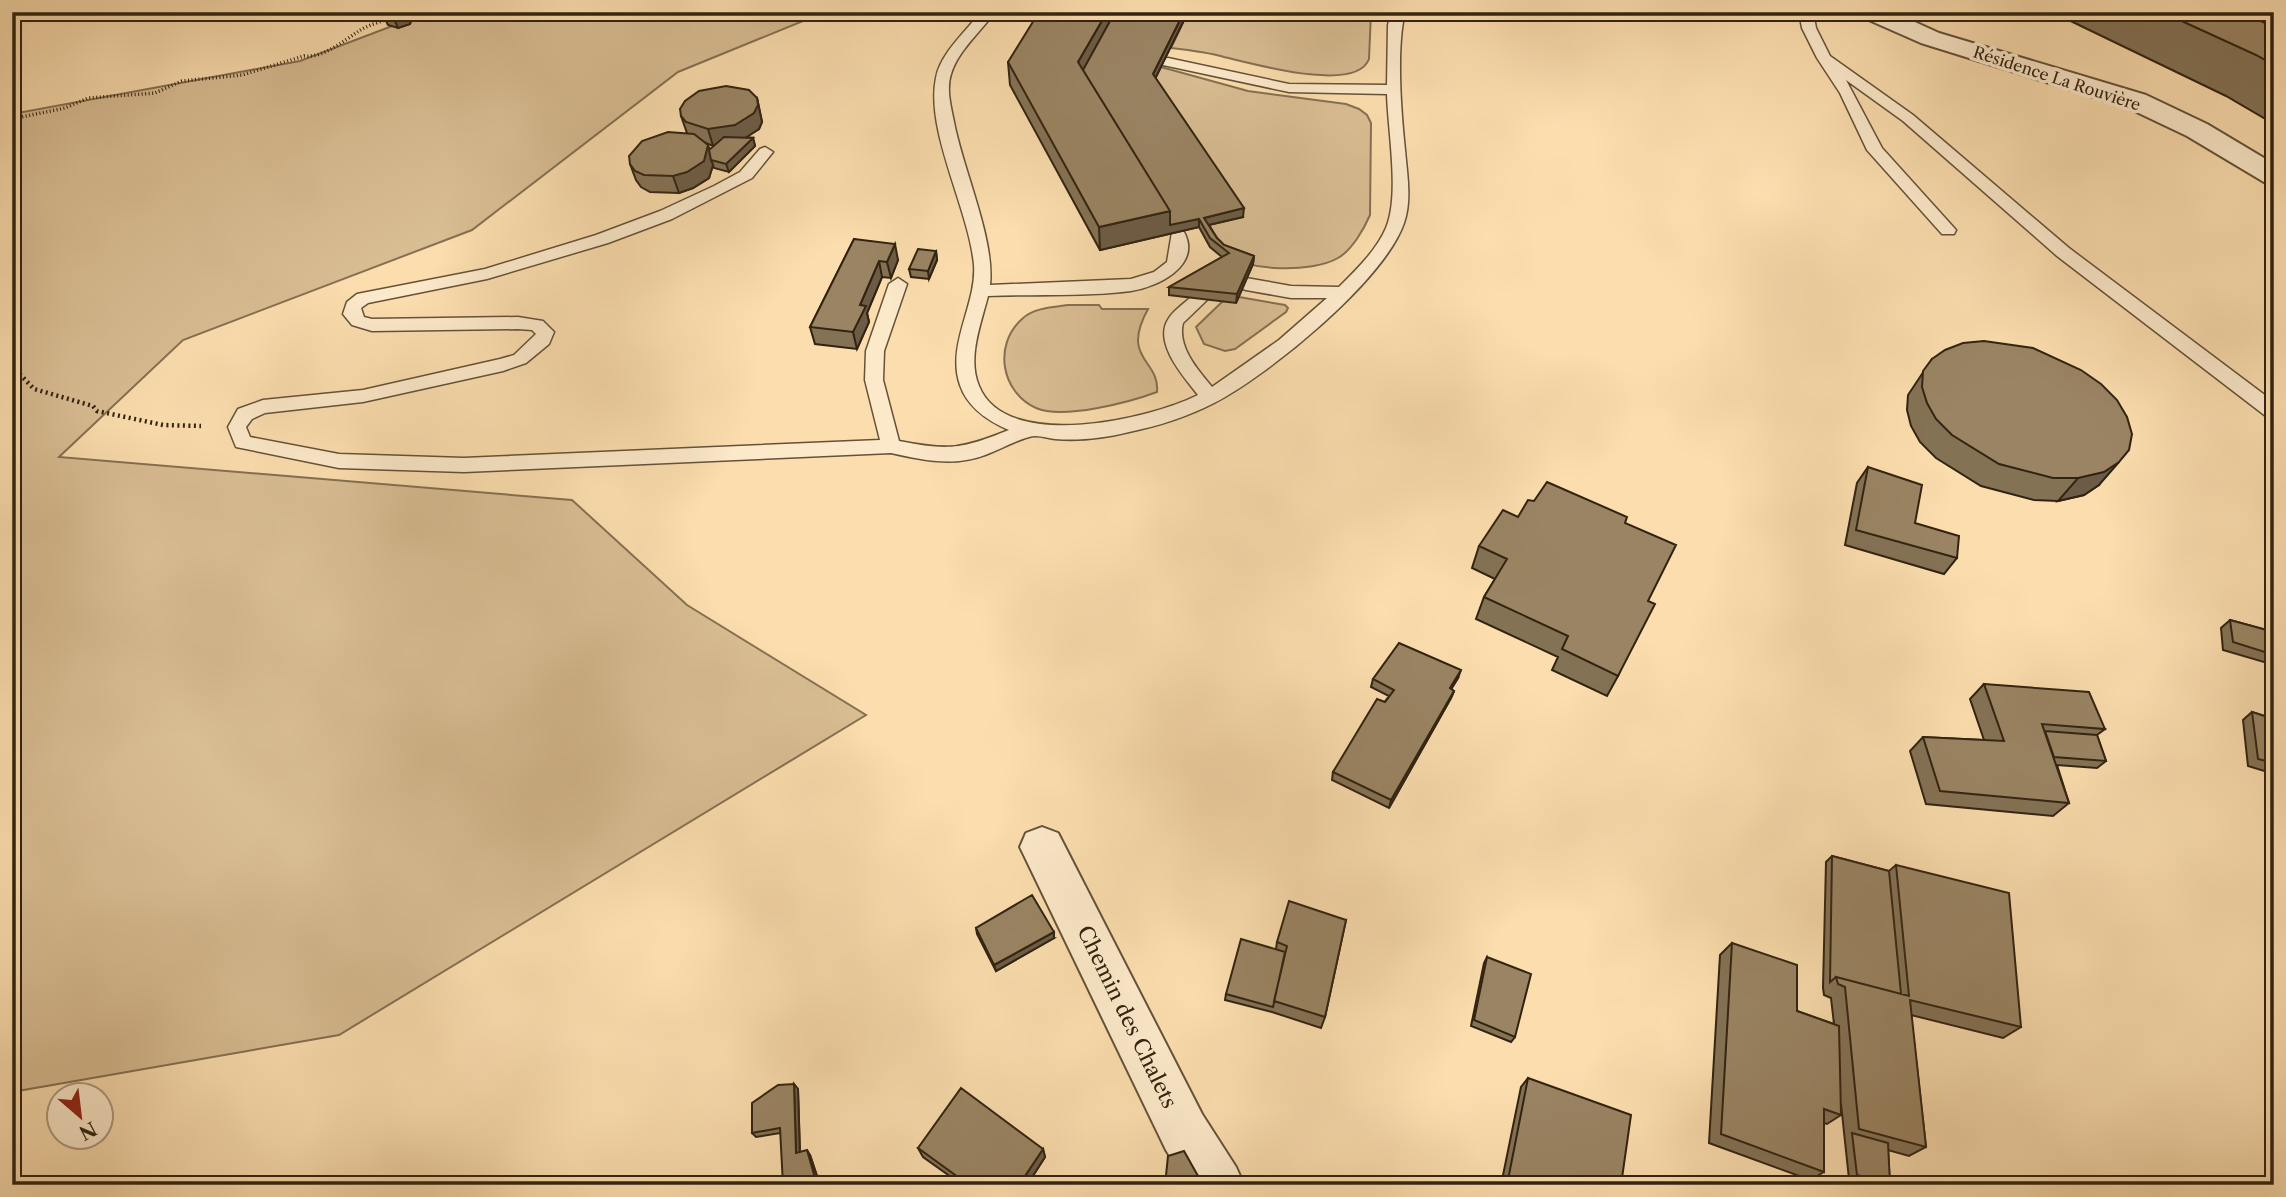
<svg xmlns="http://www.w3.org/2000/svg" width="2286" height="1197" font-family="'Libre Caslon Text',serif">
	<rect width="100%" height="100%" fill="#fbddae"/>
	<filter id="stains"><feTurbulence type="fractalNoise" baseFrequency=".00286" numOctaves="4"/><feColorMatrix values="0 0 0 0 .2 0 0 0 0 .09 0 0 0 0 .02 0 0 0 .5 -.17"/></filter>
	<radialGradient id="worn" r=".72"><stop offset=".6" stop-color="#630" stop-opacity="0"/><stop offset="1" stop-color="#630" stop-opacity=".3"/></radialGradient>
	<path fill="#d9bd93" stroke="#857052" stroke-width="2" d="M429,12h396l-147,60 -206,158 -289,110 -124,117 513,43 115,105 179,110 -527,320 -327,57v-978l288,-53z
		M1188,12h183l-2,47c-13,35 -118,4 -145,-2 -17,-5 -35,-7 -53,-9z
		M1161,67l87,24 98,13 13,5 8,6 4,8 -1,92c-6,14 -18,35 -32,43 -26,15 -92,14 -115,-5 -7,-7 -13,-19 -19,-27l39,-10 -90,-133z
		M1239,297l46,8 3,3 -2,4 -51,37 -10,2 -21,-7 -8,-17 27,-26z
		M1068,305h31l3,4h46c-28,51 12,50 9,83 -27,10 -94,28 -121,16 -35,-16 -43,-63 -14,-89 11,-11 31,-12 46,-14z"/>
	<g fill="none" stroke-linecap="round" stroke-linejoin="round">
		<defs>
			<path id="service" d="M981,12h14c-14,19 -37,39 -44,62 -5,15 0,33 3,48 9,48 41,117 36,163l141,-6 23,-7 13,-10 5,-30h12c18,34 -27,55 -53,59 -46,6 -97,3 -143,5 -7,28 -21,62 -9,90 27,67 171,33 219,9 -14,-18 -46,-53 -29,-77 6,-9 16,-15 24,-23h12l3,4 -25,24c-6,24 15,47 29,64l67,-47 48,-42h-36l-45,-8 -6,-2 -3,-4 3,-4 6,-2 45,8 48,1c17,-17 37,-36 47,-59 14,-33 2,-96 1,-134l-98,-2 -126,-27v-6l5,-1 121,26 98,1 1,-60 3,-13h14c-9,37 -4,99 0,138 2,24 7,50 -1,73 -20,58 -137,153 -190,180 -27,14 -56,23 -85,29 -24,6 -50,9 -74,7 -9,-1 -18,-5 -26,-2 -15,4 -30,13 -44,18 -32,12 -63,5 -94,-2l-427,19 -125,-4 -103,-21 -8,-20 10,-18 25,-9 100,-10 137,-31 14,-4 22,-21 -4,-4 -14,-1 -146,2 -20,-6 -9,-11 4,-12 10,-8 128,-25 111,-34 64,-24 54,-25 26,-14 20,-23 5,-2 8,5 -21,26 -80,41 -64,24 -121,36 -119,24 -7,5 3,9 8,2 146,-2 25,4 11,11 -5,12 -23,19 -23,8 -140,31 -98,11 -13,6 -6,8 4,10 89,17 125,4 416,-18 -15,-60 1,-29 23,-67 9,-6 9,6 -23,67 -1,29 16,61c50,10 63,8 110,-11 -21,-9 -41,-22 -49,-45 -14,-40 17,-81 14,-120 -5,-56 -49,-134 -38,-187 4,-24 30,-47 45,-66z
				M1799,12h14l3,16 14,28 83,59 156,133 205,154v17l-7,-2 -210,-161 -154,-135 -57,-41 36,68 74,82 -2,4h-12l-75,-84 -27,-57 -23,-35 -15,-30z"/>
			<path id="minor" d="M1859,12h34l46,21 207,62 61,29 67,40v21l-10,-3 -77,-46 -61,-29 -205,-64 -59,-26z
				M1042,827l16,6 144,281 34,53 8,18h-56l-22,-35 -146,-303 6,-14z"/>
		</defs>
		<use href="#service" stroke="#645238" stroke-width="3"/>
		<use href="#minor" stroke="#645238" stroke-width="4"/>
		<path stroke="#312311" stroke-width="3.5" stroke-dasharray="1 2.5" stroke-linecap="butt" d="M408,14l19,4 12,-6
			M12,119l53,-11 23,-10 67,-5 27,-12 60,-6 62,-19c20,2 39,-15 55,-25 9,-6 21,-9 31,-13"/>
		<path stroke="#312311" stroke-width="4.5" stroke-dasharray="2 3.5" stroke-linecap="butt" d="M12,366l22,23 59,17 4,5 66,14 38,1"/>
		<use href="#service" fill="#fce9ca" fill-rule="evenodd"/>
		<use href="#minor" fill="#fce9ca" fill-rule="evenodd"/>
	</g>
	<path fill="#847255" stroke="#312311" stroke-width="2" fill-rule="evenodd" d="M1188,12l-33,66 88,139 -34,8 8,13 7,7 30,11 -1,8 -17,39 -67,-8v-8l53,-30 -12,-10 -11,-20 -99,23 -90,-165 -2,-23z
		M2052,12h189l33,15v97l-48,-28z
		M384,17l28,1 -2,6 -12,4 -10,-3z
		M757,98l5,24 -3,7 -13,8 7,1 2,8 -26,26 -15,-4 -1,-3 -4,13 -16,10 -14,5 -29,-1 -9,-5 -5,-7 -6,-16 57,-31 -6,-17zM706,143l7,3 2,-1 -5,5z
		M854,239l44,21 -7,18 -9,-1 -15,36 2,9 -12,27 -42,-5 -5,-17z
		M936,251l1,9 -8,19 -18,-2 -2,-8z
		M1932,359l167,126 -15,10 -26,6 -24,-1 -53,-14 -45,-28 -16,-16 -9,-16 -4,-16 1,-15z
		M1868,467l47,56 42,35 -13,16 -99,-29 12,-62z
		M1518,517l107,6 23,78 -30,75 -11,20 -55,-26 6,-13 -82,-38 8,-22 11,-18 -23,-11 7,-22z
		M2230,620l44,12v33l-51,-15 -2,-22z
		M1458,678l-7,11 3,2 -3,7 -62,110 -57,-28 1,-8 56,-76 -18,-9 2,-8z
		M1984,684l121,45 -8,6 9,26 -9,7 -40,-3 12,38 -16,13 -127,-12 -16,-53 13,-14 61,3 -14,-41z
		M2252,712l22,7v55l-26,-8 -5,-46z
		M1832,856l57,15 7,-6 125,162 -18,11 -92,-23 15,132 -17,9 -21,-6 2,34 -2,1h-19l-20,-6 -8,-75v11l-14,9 -3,-1v49l-14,8 -101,-37 11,-188 12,-12 65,68 37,13 -3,-26 -7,-3 -1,-7 3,-126z
		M1346,920l-21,97 -4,11 -49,-16 -47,-12 1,-6 50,-45 1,-7z
		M976,928l78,10 -58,33 -19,-37z
		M1487,957l28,80 -4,5 -40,-16 13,-63z
		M1528,1078l93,107h-120l20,-98z
		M794,1084l4,5 2,63 10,3 10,30 -40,-52 -24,4 -4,-4z
		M918,1148l125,1 2,8 -18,28h-71l2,-3 -35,-25z"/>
	<path fill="#6c5c45" stroke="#312311" stroke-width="2" d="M407,12h3l2,6 -2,6 -12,4 -4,-9z
		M1107,12h13l-38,69 -4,-19z
		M1184,12h4l-35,71v-9z
		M757,98l5,24 -3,7 -20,13 -26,4 -5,-17z
		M753,138l2,8 -26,26 -3,-8z
		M708,145l5,15h-2l2,5 -4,13 -16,10 -14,5 -6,-17z
		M1244,208l-1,9 -39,9v-8z
		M1170,211l29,8v8l-99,23 -1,-23z
		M895,244l3,16 -7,18 -4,-16z
		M936,251l1,9 -8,19 -1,-8z
		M1254,256l-1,8 -17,39 1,-9z
		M879,261l3,16 -15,36 2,9 -12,27 -4,-17 7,-27z
		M2119,462l-20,23 -15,10 -26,6 20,-23z
		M1461,670l-3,8 -11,18 3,-8z
		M1454,691l-3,7 -62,110 2,-8z
		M1054,932v6l-58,33 -2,-6z
		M794,1084l4,5 2,68 -4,-4z
		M1043,1149l2,8 -18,28h-8z
		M807,1150l3,5 10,30h-3z
		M1198,1176v4l-13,5h-12z"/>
	<path fill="#9a8463" stroke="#312311" stroke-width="2" d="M386,12h21l-1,3 -12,4 -10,-2z
		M1039,12h68l-29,50 92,149 -71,16 -91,-165z
		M1115,12h69l-31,62 91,134 -40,10 13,20 7,7 30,11 -17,38 -68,-7 60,-34 -19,-15 -11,-19 -29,6v-14l-87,-141z
		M2162,12h79l33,15v38l-18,-10z
		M726,86l23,4 8,8 1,7 -4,8 -19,12 -27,4 -22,-7 -5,-6 -1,-7 5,-8 14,-10z
		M668,132l26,2 14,11 -4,16 -17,11 -14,4 -29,-1 -9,-4 -5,-7 -1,-8 13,-15z
		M724,137l29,1 -27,26 -15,-4 -2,-10z
		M854,239l41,5 -8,18 -8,-1 -19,44 6,1 -13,26 -43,-5z
		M918,249l18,2 -8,20 -19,-2z
		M1984,341l49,7 48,22 20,14 16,16 10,17 5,17 -3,16 -10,12 -15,10 -26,6h-25l-54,-14 -47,-29 -16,-16 -9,-16 -5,-16 1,-16 9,-12 13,-9 18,-7z
		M1868,467l54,18 -7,38 44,13 -2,22 -101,-28z
		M1547,482l80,35 -2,6 51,22 -28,56 7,3 -37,72 -56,-27 6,-13 -84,-39 23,-38 -28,-13 24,-36 15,7 10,-17 6,1z
		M2230,620l44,12v23l-41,-13z
		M1399,643l62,27 -11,18 4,3 -63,109 -58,-28 44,-73 8,3 9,-12 -21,-11z
		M1984,684l105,8 16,37 -63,-5 27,79 -129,-12 -17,-54 81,4z
		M2252,712l22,7v44l-16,-4z
		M2045,731l52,4 9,26 -52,-4z
		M1832,856l57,15 12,123 -65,-17 -6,5z
		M1896,865l113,28 12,134 -111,-27 16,147 -67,-18 -14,-142 -7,-3 -2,-7 73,19z
		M1032,895l22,37 -60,33 -18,-37z
		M1289,901l57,19 -21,97 -51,-16 13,-55 -10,-4z
		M1241,939l44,13 -12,55 -47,-13z
		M1732,943l65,22v46l42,15 2,89 -17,-6v63l-103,-38z
		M1487,957l44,17 -16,63 -41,-17z
		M1528,1078l103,37 -10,70h-114z
		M794,1084l2,69 11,-3 10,35h-34l-3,-57 -28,5v-30l26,-18z
		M961,1088l82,61 -24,36h-50l-51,-37z
		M1852,1133l36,10 2,41 -33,-9z
		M1184,1151l14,25 -25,9h-8l3,-29z
		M939,1179l6,6h-9z
		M959,1181l6,4h-9z"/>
	<g text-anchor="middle" stroke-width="7" stroke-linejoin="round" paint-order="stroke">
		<g font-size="16" fill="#312311" stroke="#fce9ca">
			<text transform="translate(2057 78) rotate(18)" y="6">Résidence La Rouvière</text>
		</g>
		<g font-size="21" fill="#312311" stroke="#fce9ca">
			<text transform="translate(1127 1017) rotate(64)" y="7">Chemin des Chalets</text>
		</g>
	</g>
	<rect width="2286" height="1197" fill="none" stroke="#fbddae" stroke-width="42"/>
	<rect x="14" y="14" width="2258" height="1169" fill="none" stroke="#312311" stroke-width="3.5"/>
	<rect x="21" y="21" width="2244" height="1155" fill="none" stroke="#312311" stroke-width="2"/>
	<g transform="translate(80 1116) rotate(152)"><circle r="33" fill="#fce9ca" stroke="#ab9a80" stroke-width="2"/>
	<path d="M0-5L12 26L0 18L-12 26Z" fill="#8f2418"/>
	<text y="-10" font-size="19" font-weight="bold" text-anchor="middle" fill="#312311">N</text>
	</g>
	<rect width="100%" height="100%" filter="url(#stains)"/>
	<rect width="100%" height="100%" fill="url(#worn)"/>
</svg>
